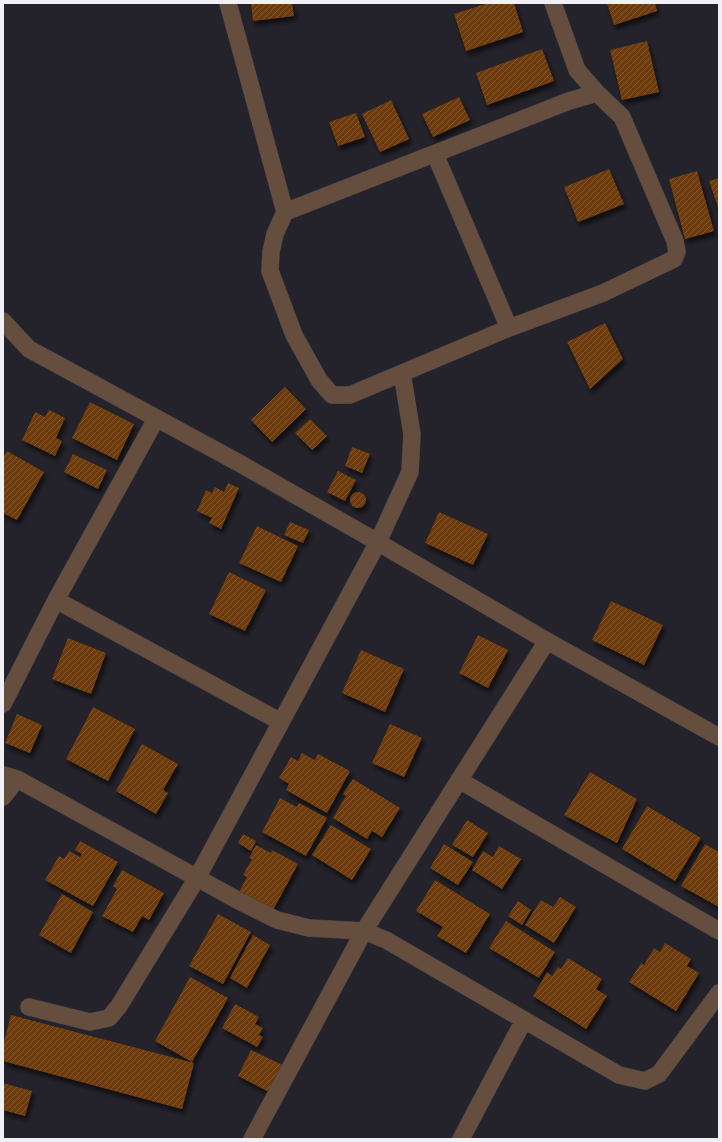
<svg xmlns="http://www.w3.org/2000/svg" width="722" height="1142" font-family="Lato,sans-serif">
	<defs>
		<pattern id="building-hatch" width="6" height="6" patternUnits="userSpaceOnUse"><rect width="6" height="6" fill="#6d3b07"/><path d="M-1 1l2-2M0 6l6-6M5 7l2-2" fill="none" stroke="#82582c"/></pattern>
		<filter id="shadow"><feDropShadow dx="2.5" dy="4.5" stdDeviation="2" flood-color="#0009"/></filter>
	</defs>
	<rect width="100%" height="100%" fill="#24222a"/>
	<path fill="url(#building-hatch)" filter="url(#shadow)" d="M251,3h41l2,13 -41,5z
		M488,3h26l9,29 -57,19 -12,-37z
		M607,3h48l2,8 -43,14z
		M647,41l12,51 -37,8 -12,-50z
		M542,49l12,32 -67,24 -11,-32z
		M459,97l11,23 -37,17 -11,-23z
		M391,100l18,39 -29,13 -18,-38z
		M356,113l9,24 -27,9 -9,-24z
		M609,169l15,35 -46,18 -14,-35z
		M697,171l17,60 -29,8 -16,-60z
		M719,178v32l-10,-29z
		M605,323l18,36 -33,30 -23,-47z
		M285,387l21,22 -34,33 -21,-22z
		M90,402l44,22 -17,36 -45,-22z
		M49,410l16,8 -9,20 6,3 -7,15 -33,-16 13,-28 10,5z
		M310,419l17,17 -15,14 -17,-17z
		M352,447l18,7 -8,19 -17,-7z
		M7,451l37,21 -27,48 -14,-7v-56z
		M73,454l34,16 -9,19 -34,-17z
		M338,471l18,9 -11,21 -18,-9z
		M228,483l11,5 -18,41 -12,-6 3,-5 -15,-7 9,-21 6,3 3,-6 9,5z
		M350 500a8 8 0 1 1 16 0a8 8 0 1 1-16 0Z
		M439,512l49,22 -15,31 -48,-22z
		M290,522l19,8 -6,13 -19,-8z
		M257,526l41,20 -17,36 -42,-19z
		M229,572l37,18 -21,41 -36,-17z
		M611,601l52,24 -19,40 -52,-25z
		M478,635l30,15 -20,38 -29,-15z
		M68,638l38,15 -15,41 -39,-15z
		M361,650l43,19 -19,43 -43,-19z
		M93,707l42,22 -27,52 -42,-22z
		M17,714l25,11 -12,28 -25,-10z
		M390,724l32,14 -18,39 -32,-14z
		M142,744l36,20 -15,26 5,3 -12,21 -40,-23z
		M302,753l13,7 3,-6 32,17 -23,42 -41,-23 3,-6 -10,-6 12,-21 7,4z
		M590,772l47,27 -20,44 -53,-28z
		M353,779l47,29 -18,29 -10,-6 -5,8 -34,-21 13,-22 -3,-2z
		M280,798l17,9 2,-4 28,15 -21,38 -44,-24z
		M647,806l54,32 -26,43 -53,-32z
		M467,820l21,13 -15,24 -21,-12z
		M331,825l40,24 -19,31 -40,-25z
		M243,834l13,7 -5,10 -13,-8z
		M80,841l38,21 -25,44 -48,-26 14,-24 5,3 5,-8 11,6 2,-3 -7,-4z
		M444,844l29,18 -15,23 -28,-17z
		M705,844l14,8v55l-38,-21z
		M256,845l15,8 1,-3 26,14 -25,46 -34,-18 8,-15 -4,-2 9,-16 -3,-1z
		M499,846l22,13 -19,30 -30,-19 11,-19 10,6z
		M122,870l42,23 -15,27 -7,-4 -9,16 -31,-16 15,-27 -4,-3z
		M435,880l55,34 -24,39 -29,-17 6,-9 -27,-16z
		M62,894l31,18 -22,41 -32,-18z
		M560,897l16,10 -22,36 -29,-18 16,-25 12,7z
		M518,901l13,9 -9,15 -14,-9z
		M218,914l33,18 -28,52 -34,-18z
		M506,921l49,31 -16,26 -50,-30z
		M253,935l17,10 -23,43 -17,-10z
		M665,943l26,16 -4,7 12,7 -23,38 -47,-29 12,-19 3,2 10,-17 6,4z
		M568,958l34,21 -6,10 11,7 -21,33 -53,-33 14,-24 5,4 6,-9 3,2z
		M190,977l38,21 -36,64 -37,-21z
		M235,1004l24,13 -4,7 8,4 -4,7 4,2 -6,10 -35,-19z
		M11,1015l183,48 -12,46 -179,-48v-16z
		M251,1050l34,16 -14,27 -33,-17z
		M3,1083l29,8 -7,25 -22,-6z"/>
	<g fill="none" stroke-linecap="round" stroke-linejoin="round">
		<defs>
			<path id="street" d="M228,3l57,209 -10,22 -4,18 -1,19 24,64 25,45 13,15h18l159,-67 94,-35 71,-34 3,-7 -2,-11 -53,-124 -25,-24
				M435,154l74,174
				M285,212l284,-111 28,-8 -20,-23 -24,-67
				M3,321l26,28 210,114 128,73 180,105 172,96
				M56,600l225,122
				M3,704l53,-104 100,-181
				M3,775l14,4 224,123 36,18 32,8 55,3 22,9 233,135 26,6 14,-7 60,-81
				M459,780l260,151
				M3,797l14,-18
				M29,1007l61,15 19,-4 10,-12 78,-128 181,-336 32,-70 2,-38 -10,-61
				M252,1139l112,-208 183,-290
				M461,1139l63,-119"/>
		</defs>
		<use href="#street" stroke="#413f46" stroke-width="18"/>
		<use href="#street" stroke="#664e3e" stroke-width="17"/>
	</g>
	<rect width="722" height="1142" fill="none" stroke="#f1f0f5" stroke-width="8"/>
</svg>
